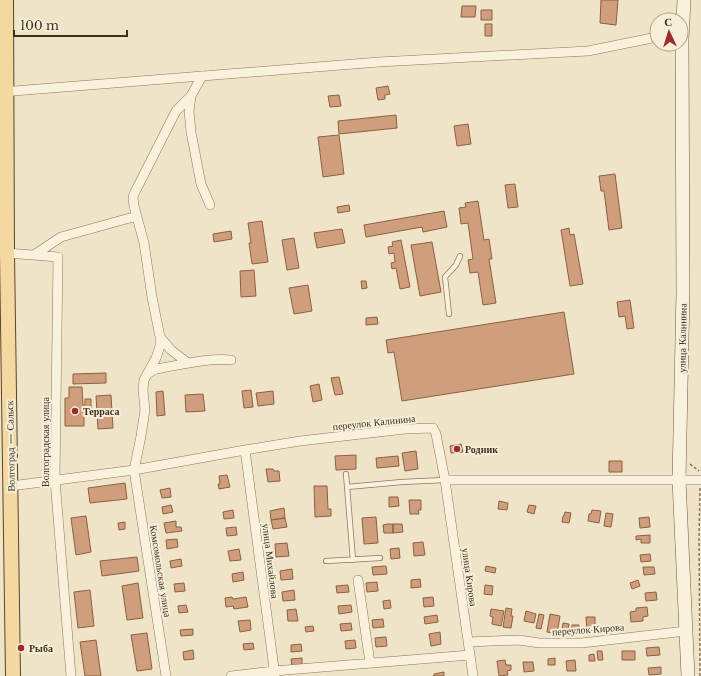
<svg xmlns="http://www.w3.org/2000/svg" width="701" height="676" font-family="'Libre Baskerville',serif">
	<rect width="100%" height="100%" fill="#f0e4c8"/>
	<path fill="#cf9f7d" stroke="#8d5f41" d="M601,0h17l-2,25 -16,-2z
		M462,6h14l-1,11h-14z
		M481,10h11v10h-11z
		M485,24h7v12h-7z
		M388,86l2,8 -5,1v4l-7,1 -2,-12z
		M339,95l2,11 -11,1 -2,-11z
		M396,115l1,13 -58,6 -1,-13z
		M468,124l3,20 -14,2 -3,-20z
		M339,135l5,39 -21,3 -5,-40z
		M615,174l7,54 -13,2 -5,-39h-3l-2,-15z
		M515,184l3,23 -10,1 -3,-23z
		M478,201l6,39 5,-1 3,20h-3l7,44 -13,2 -5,-33 -8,1 -2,-13 5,-1 -5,-36 -7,1 -2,-16 7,-1 -1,-4z
		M349,205l1,6 -12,2 -1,-6z
		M444,211l3,16 -24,5 -1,-5 -56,10 -2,-12z
		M262,221l6,41 -16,2 -3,-21h2l-3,-20z
		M569,228l1,7 4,-1 9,50 -13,2 -9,-56z
		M342,229l3,14 -28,5 -3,-15z
		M231,231l1,8 -18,3 -1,-8z
		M294,238l5,30 -12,2 -5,-30z
		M401,240l9,47 -10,2 -4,-21 -4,1 -1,-6 4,-1 -1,-9 -5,1 -1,-7 5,-1 -1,-4z
		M432,242l9,50 -21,4 -9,-51z
		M254,270l2,26 -15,1 -1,-26z
		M361,281h5l1,7 -5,1z
		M308,285l4,26 -18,3 -5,-26z
		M630,300l4,28 -7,1 -2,-13 -6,1 -2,-15z
		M564,312l10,62 -172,27 -8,-49 -6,1 -2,-13z
		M377,317l1,7 -12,1v-7z
		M106,373v10l-33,1v-10z
		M339,377l4,17 -8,1 -4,-17z
		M319,384l3,16 -9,2 -3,-16z
		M69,387h13l1,18h2v-6h6v14h-7v13h-19v-28h4z
		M251,390l2,17 -9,1 -2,-17z
		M163,391l2,24 -8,1 -1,-24z
		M273,391l1,13 -16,2 -2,-13z
		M203,394l2,17 -19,1 -1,-17z
		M111,395l2,33 -15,1 -2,-33z
		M461,444l2,8 -12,1 -1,-7z
		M416,451l2,18 -13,2 -3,-18z
		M356,455v14l-20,1 -1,-14z
		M398,456l1,10 -22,2 -1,-10z
		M609,461h13v11h-13z
		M266,469h7l1,2h5l1,10 -12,1z
		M227,475l3,12 -11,2 -1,-5h2l-1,-8z
		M125,483l2,16 -37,4 -2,-15z
		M314,486h13l1,23h3v7l-16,1z
		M170,488l1,9 -9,1 -2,-8z
		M389,497h9l1,9 -10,1z
		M409,500h12v10h-3l1,4h-9z
		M499,501l9,2 -1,7 -9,-1z
		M171,505l2,7 -10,2 -1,-7z
		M529,505l7,1 -2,8 -7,-2z
		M284,508l1,10 -14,2 -1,-9z
		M233,510l1,8 -10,1 -1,-7z
		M592,510l9,1 -2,12 -11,-2 1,-7h2z
		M565,512l6,1 -2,10 -7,-1 1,-6h1z
		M606,513l7,1 -2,13 -7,-1z
		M86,516l5,36 -15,3 -5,-37z
		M376,517l2,26 -14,1 -2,-26z
		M649,517l1,10 -10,1 -1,-10z
		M285,518l2,9 -14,2 -2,-9z
		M176,521v6h5l1,4 -16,2 -2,-10z
		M125,522v7l-6,1 -1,-7z
		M387,524h6v9h-9l-1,-8z
		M393,524h9l1,8 -10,1z
		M236,527l1,8 -10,1 -1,-8z
		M650,535v8h-9v-4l-5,1v-4z
		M177,539l1,8 -11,2 -1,-9z
		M423,542l2,13 -11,1 -1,-13z
		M287,543l2,13 -13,1 -1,-13z
		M399,548l1,10 -9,1 -1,-10z
		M239,549l2,11 -11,1 -2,-10z
		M650,554l1,7 -10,1 -1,-7z
		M137,557l2,14 -37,5 -2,-15z
		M181,559l1,7 -11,2 -1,-7z
		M386,566l1,8 -14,1 -1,-8z
		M486,566l10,2 -1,5 -10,-2z
		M643,567h11l1,7 -11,1z
		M292,569l1,10 -12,1 -1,-9z
		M243,572l1,8 -11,2 -1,-8z
		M420,579l1,8 -10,1v-8z
		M638,580l2,6 -8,3 -2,-6z
		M377,582l1,9 -11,1 -1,-9z
		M138,583l5,35 -16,2 -5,-34z
		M184,583l1,8 -10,1 -1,-8z
		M348,585l1,7 -12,1 -1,-7z
		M485,585l8,1 -1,9 -8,-1z
		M90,590l4,36 -16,2 -4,-36z
		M294,590l1,10 -12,1 -1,-9z
		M656,592l1,8 -11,1 -1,-8z
		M232,597l1,2 13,-2 2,10 -14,2 -1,-3 -7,1 -1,-9z
		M433,597l1,9 -10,1 -1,-9z
		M390,600l1,8 -7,1 -1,-8z
		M186,605l2,7 -9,1 -1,-7z
		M351,605l1,7 -13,2 -1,-8z
		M647,607l1,9 -5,1v4l-12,1 -1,-10 6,-1v-3z
		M506,608l6,1 -1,7h2l-2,12 -8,-1z
		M296,609l2,12h-10l-1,-11z
		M491,609l13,2 -3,15 -9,-2 1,-7 -3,-1z
		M526,611l10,3 -2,9 -10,-2z
		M539,614l5,1 -3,14 -5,-1z
		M550,614l10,2 -3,18 -10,-2z
		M437,615l1,7 -13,2 -1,-7z
		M586,617h9v15h-8z
		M383,619l1,8 -11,1 -1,-8z
		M250,620l1,10 -11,2 -2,-11z
		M351,623l1,7 -11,1 -1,-7z
		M563,623l6,1 -1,7 -6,-1z
		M572,625h7l-1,7 -6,-1z
		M313,626l1,5 -8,1 -1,-5z
		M193,629v6l-12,1 -1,-6z
		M440,632l1,12 -10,2 -2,-12z
		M147,633l5,36 -15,2 -6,-36z
		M386,637l1,9 -11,1 -1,-9z
		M96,640l5,36h-16l-5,-34z
		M355,640l1,8 -10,1 -1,-8z
		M253,643l1,6 -10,1 -1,-6z
		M301,644l1,7 -11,1v-7z
		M659,647l1,8 -13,1 -1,-8z
		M193,650l1,9 -10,1 -1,-8z
		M597,651h5l1,9h-5z
		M622,651h13v9h-13z
		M594,654l1,7h-6v-6z
		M302,658v6l-10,2 -1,-7z
		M555,658v7h-7v-6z
		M505,660l1,5h5v5l-4,1 1,4 -9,1 -2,-15z
		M575,660l1,11h-9l-1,-10z
		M523,662h10l1,9 -10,1z
		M661,667v7l-12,1 -1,-7z
		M444,672v4h-10v-2z"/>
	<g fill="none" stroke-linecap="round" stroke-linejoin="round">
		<defs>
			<path id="lane" d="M449,314l-4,-37 11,-12 4,-9
				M346,474l7,86
				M347,487l55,-5 43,-2
				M326,561l54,-3"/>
			<path id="street" d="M202,76l-11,20 -2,15 2,21 10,52 9,21
				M1,92l378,-30 209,-11 69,-14
				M7,253l51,4 -3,223 16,196
				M34,255l27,-18 76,-21
				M160,337l11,13 17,13
				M147,374l9,-5 6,-1c23,-4 46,-10 69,-8
				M245,450l30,226
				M445,480l28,196
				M11,486l123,-16 111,-20 55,-9 105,-12 28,-1 3,6 9,46h256
				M358,580l12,83
				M468,642l51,-2 20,3h43l104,-12
				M166,676l-32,-206 7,-34 4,-26 -2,-20 1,-10 12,-22 4,-12v-9l-8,-40 -8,-54 -10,-37 -1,-9 2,-5 41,-81 15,-15
				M231,676l43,-5 196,-16"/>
			<path id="secondary" d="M684,0l-2,40 1,252 -4,188 9,196"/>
			<path id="primary" d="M6,0l1,253 6,423"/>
		</defs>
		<use href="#lane" stroke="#8d765c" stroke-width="6"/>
		<use href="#street" stroke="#8d765c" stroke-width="10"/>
		<use href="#secondary" stroke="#6f573f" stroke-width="14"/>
		<use href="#primary" stroke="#5b4430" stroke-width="16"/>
		<path stroke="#8d765c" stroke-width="1.5" stroke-dasharray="3 2" stroke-linecap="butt" d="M690,464l9,7
			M700,488l-1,49 1,139"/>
		<use href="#lane" stroke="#faf1dc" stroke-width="4.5"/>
		<use href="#street" stroke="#faf1dc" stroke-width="9"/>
		<use href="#secondary" stroke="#faf1dc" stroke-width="13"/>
		<use href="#primary" stroke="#f3d9a0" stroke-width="14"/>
	</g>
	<g fill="#9e2a2b" stroke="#f7eed8" stroke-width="1.5">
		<circle cx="75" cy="411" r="4"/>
		<circle cx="457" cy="449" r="4"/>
		<circle cx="21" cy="648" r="4"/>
	</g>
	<g text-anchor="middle" stroke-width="4" stroke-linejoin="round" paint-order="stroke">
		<g font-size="10" fill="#3d2e20" stroke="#f7eed8">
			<text transform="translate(682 338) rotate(-89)" y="4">улица Калинина</text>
			<text transform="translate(374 422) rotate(-6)" y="4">переулок Калинина</text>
			<text transform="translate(45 442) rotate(-90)" y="4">Волгоградская улица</text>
			<text transform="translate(10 446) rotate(-91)" y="4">Волгоград — Сальск</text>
			<text transform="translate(271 561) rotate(83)" y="4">улица Михайлова</text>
			<text transform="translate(161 571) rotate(81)" y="4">Комсомольская улица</text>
			<text transform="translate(470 577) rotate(82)" y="4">улица Кирова</text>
			<text transform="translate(588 629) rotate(-4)" y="4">переулок Кирова</text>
		</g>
		<g font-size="10" font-weight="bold" fill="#3d2e20" stroke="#f7eed8" text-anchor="start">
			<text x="83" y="415">Терраса</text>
			<text x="465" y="453">Родник</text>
			<text x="29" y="652">Рыба</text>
		</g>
	</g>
	<g transform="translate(669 32) rotate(356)"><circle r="19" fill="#f7eed8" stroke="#ada18e"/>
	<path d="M0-3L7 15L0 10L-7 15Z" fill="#9e2a2b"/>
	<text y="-6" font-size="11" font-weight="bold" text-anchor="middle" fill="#3d2e20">С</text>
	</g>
	<path d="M14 30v6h113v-6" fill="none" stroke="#3d2e20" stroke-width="2"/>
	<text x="20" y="30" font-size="12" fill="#3d2e20" stroke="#f7eed8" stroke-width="3" paint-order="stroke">100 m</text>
</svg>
